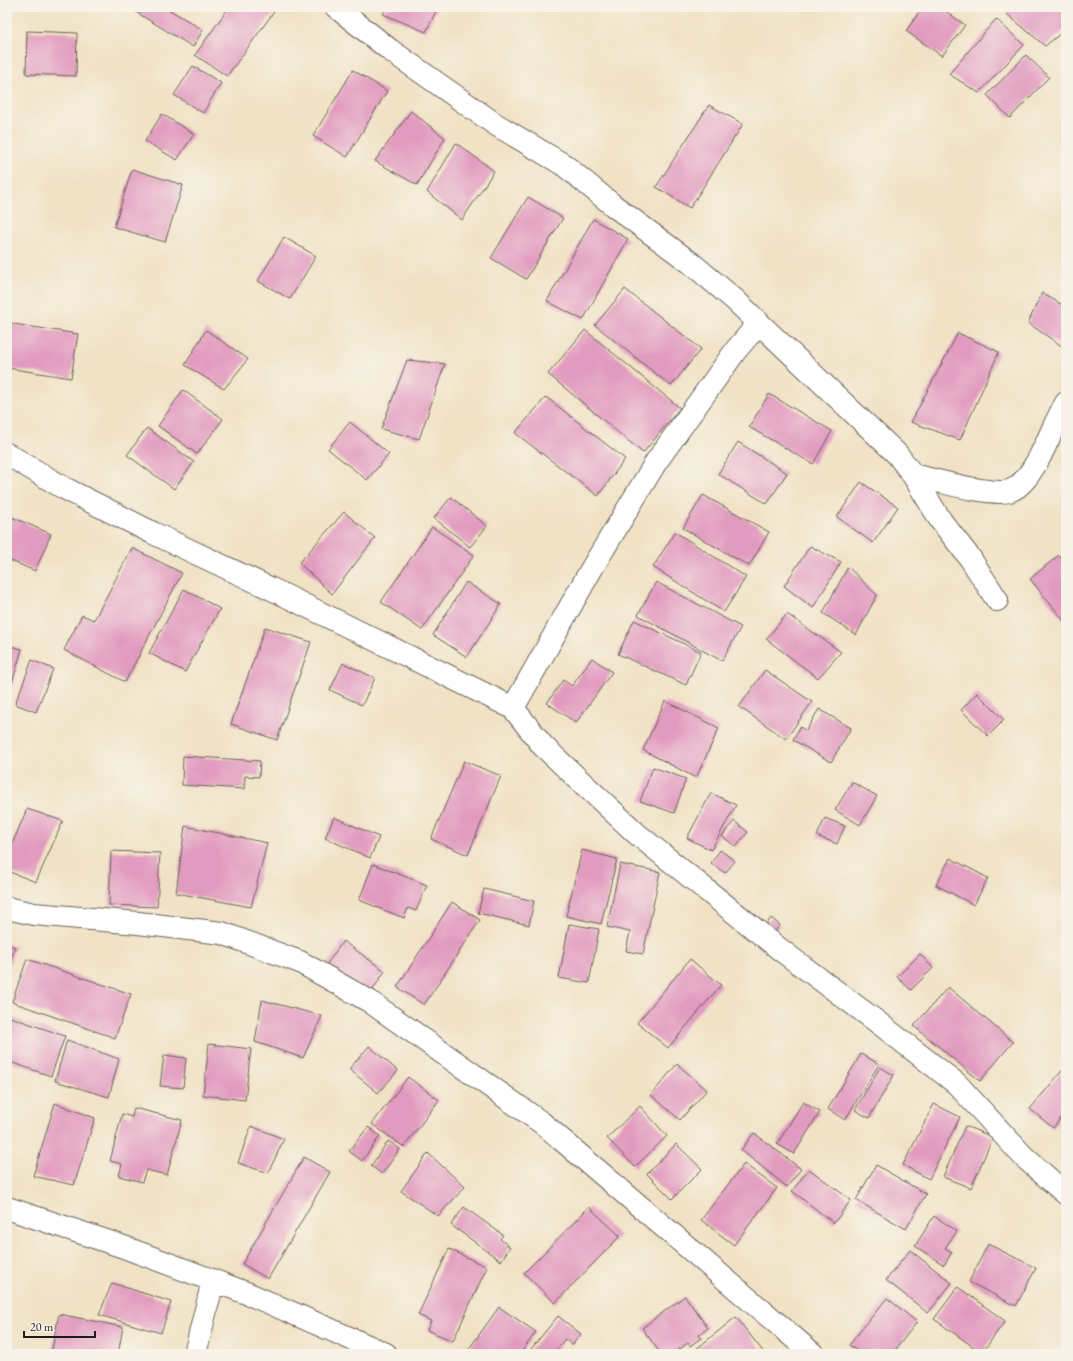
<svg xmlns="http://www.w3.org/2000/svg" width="1073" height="1361" font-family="'EB Garamond',serif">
	<rect width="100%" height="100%" fill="#f7f3e8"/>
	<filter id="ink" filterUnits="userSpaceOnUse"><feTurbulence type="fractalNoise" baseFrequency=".025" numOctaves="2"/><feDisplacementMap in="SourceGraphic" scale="8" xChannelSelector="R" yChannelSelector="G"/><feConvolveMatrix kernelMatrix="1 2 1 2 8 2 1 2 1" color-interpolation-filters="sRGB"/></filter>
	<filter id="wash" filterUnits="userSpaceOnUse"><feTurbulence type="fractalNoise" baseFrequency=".012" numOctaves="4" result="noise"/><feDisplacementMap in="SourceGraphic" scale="16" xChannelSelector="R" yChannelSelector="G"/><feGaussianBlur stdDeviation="0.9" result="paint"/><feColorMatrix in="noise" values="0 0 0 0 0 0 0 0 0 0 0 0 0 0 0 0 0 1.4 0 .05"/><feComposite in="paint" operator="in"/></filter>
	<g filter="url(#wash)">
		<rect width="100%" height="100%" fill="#f1e2c5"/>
		<g id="blocks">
			<path fill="#e29bc0" d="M132,7h33l38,23 -10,17 -62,-38z
				M229,7h44l3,2 -49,67 -32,-21z
				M387,7h51l-12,25 -43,-18z
				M923,7h17l25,18 -23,31 -36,-25z
				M1011,7h53l2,1v21l-21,17 -38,-32z
				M996,19l28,26 -45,48 -30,-19z
				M27,31l50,2 -1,43 -50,-2z
				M1026,55l23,22 -39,41 -23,-23z
				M193,66l28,17 -18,30 -29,-18z
				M353,70l34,21 -40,66 -34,-21z
				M709,105l34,19 -53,84 -34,-21z
				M411,111l34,27 -28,47 -42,-24z
				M162,114l32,20 -17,26 -32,-19z
				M456,143l38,28 -32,49 -35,-28z
				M132,169l51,16 -18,57 -51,-15z
				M528,197l35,21 -37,61 -35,-21z
				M593,219l35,20 -45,81 -36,-19z
				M284,237l32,19 -26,43 -32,-18z
				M625,289l76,60 -30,37 -76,-61z
				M1042,293l24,14v42l-38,-26z
				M7,323l71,11 -7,44 -64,-10z
				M206,330l42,29 -24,30 -39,-24z
				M585,330l95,78 -37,45 -95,-79z
				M958,333l41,19 -39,88 -49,-18z
				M407,360l38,4 -26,75 -38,-10z
				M183,390l40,29 -26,35 -39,-28z
				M769,394l63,37 -19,33 -64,-37z
				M546,397l79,62 -27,37 -83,-63z
				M350,422l39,32 -22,26 -39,-31z
				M147,428l47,34 -20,27 -47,-34z
				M738,442l49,31 -20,31 -49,-30z
				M861,482l37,25 -25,36 -36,-26z
				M703,495l66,37 -20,34 -66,-38z
				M451,497l36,29 -17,21 -36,-29z
				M344,512l31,26 -43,56 -33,-31z
				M7,515l44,19 -16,37 -28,-12z
				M432,527l42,28 -52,75 -41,-28z
				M675,532l71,45 -22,35 -71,-45z
				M810,546l31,16 -28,46 -29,-22z
				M132,548l50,25 -57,109 -61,-32 18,-35 12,5z
				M1059,555l7,9 -1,58 -35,-43z
				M848,567l29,28 -21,40 -33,-22z
				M466,582l35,22 -34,53 -34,-22z
				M656,582l85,45 -19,34 -84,-46z
				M184,589l36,20 -35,63 -36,-19z
				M787,614l54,38 -23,26 -52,-39z
				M634,620l67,32 -15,33 -68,-31z
				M265,627l46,15 -34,98 -46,-16z
				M7,645l15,4 -11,38 -4,-1z
				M592,658l20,14 -36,51 -29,-20 16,-23 9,6z
				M32,660l21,9 -17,43 -21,-8z
				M343,663l32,15 -13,27 -32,-15z
				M765,670l47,32 -26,37 -47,-32z
				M977,693l27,27 -16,16 -27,-26z
				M665,701l54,27 -23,50 -53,-28z
				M819,709l32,19 -20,34 -38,-22 7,-13 6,4z
				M183,756l77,5 -1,16 -14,-1 -1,13 -62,-4z
				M464,761l37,15 -33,79 -37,-16z
				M653,767l33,12 -12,34 -34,-12z
				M852,782l25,14 -17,29 -25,-15z
				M711,793l25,12 -25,45 -24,-12z
				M27,809l36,12 -27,61 -29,-11v-15z
				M334,817l45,20 -9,21 -45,-20z
				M825,818l20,8 -8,18 -20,-8z
				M734,821l14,11 -12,15 -14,-11z
				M185,826l82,17 -16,64 -75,-14z
				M582,850l35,9 -16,65 -35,-8z
				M720,850l15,11 -10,12 -14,-10z
				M111,851l49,2 -3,54 -48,-2z
				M950,858l38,20 -14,27 -38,-20z
				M373,864l54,21 -11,26 -8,-3 -4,10 -45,-18z
				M620,864l40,8 -17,82 -17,-3 4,-19 -23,-5z
				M484,889l50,12 -5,24 -51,-12z
				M452,902l28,18 -56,85 -27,-18z
				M771,918l9,7 -8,10 -9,-6z
				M569,924l30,5 -10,54 -30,-5z
				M343,941l42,30 -15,23 -43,-30z
				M7,944l8,3 -8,23z
				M920,954l13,14 -22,22 -14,-13z
				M27,959l104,35 -16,44 -103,-36z
				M690,959l31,26 -53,63 -31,-25z
				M948,987l65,55 -33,39 -66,-55z
				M262,1000l60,16 -19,42 -48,-16z
				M10,1017l55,19 -14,40 -44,-15v-35z
				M67,1040l52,19 -10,38 -54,-16z
				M209,1044l42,5 -6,51 -42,-5z
				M369,1046l29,25 -20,22 -29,-24z
				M861,1054l18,10 -34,56 -17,-11z
				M164,1055l22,3 -3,30 -23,-2z
				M677,1064l30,26 -27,30 -29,-25z
				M1066,1066v46l-13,16 -23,-19z
				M880,1067l14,8 -25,43 -14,-8z
				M408,1077l31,23 -35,47 -32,-23z
				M803,1102l17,10 -26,42 -17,-10z
				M55,1103l40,15 -21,67 -41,-9z
				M934,1104l26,13 -31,62 -26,-14z
				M640,1106l27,30 -32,31 -28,-29z
				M134,1108l48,12 -15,55 -21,-5 -4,12 -23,-6 3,-12 -12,-3 12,-47 10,3z
				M251,1126l33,13 -16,34 -30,-10z
				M965,1126l28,11 -22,51 -28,-11z
				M368,1127l12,9 -18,25 -13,-10z
				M754,1133l47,36 -14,18 -46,-37z
				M388,1141l12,8 -18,25 -11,-8z
				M676,1144l26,25 -30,30 -25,-25z
				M428,1153l37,34 -27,29 -37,-25z
				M304,1157l26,15 -62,107 -26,-15z
				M744,1164l33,24 -43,57 -33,-25z
				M876,1165l50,29 -20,35 -50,-29z
				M809,1169l42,31 -17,23 -42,-32z
				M464,1207l39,28 -3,4 10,8 -9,14 -50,-36z
				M589,1207l31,29 -65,67 -31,-30z
				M934,1216l23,15 -12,17 7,4 -8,13 -29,-19z
				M988,1244l48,24 -20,38 -47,-24z
				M449,1249l38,18 -34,74 -26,-11 4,-9 -13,-6z
				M910,1250l42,33 -24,30 -42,-33z
				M112,1283l59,19 -10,31 -62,-18z
				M958,1287l47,34 -23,32 -48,-34z
				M685,1296l23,32 -9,7 2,3 -11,8 -2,-3 -15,11h-12l-19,-26z
				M887,1298l30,24 -25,32h-31l-12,-9z
				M499,1307l37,25 -16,22h-52l-2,-1z
				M59,1314l64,13 -5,27h-67z
				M558,1316l23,18 -9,11 -7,-6 -12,15h-26z
				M736,1317l29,37h-75z"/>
		</g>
	</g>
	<g filter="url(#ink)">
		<use href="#blocks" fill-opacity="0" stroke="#676157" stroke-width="1"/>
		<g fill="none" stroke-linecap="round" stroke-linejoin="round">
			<defs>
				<path id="minor" d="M336,7l54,43 105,74 69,41 50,41 77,57 44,37 24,23 -23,27 -80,112 -64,106 -79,140
					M759,323l138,131 16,21 28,46 29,37 27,42
					M7,454l57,34 89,45 129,61 231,114 30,38 94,88 145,117 94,70 81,63 67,73 42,37
					M913,475c21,5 77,21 96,16 13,-4 22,-19 29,-31 10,-18 17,-39 28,-57
					M7,908l27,6 104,9 84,10 78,29 69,39 173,122 271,231
					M7,1208l114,38 128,48 137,60
					M195,1354l18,-73"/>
			</defs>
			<use href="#minor" stroke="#676157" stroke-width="24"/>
			<use href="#minor" stroke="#fff" stroke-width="22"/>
		</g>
	</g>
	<rect width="1073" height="1361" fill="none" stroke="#f7f3e8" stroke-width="24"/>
	<path d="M24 1331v6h71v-6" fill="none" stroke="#1c1c1c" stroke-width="2"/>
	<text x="30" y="1331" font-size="12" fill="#1c1c1c" stroke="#f7f3e8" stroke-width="3" paint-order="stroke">20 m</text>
</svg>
